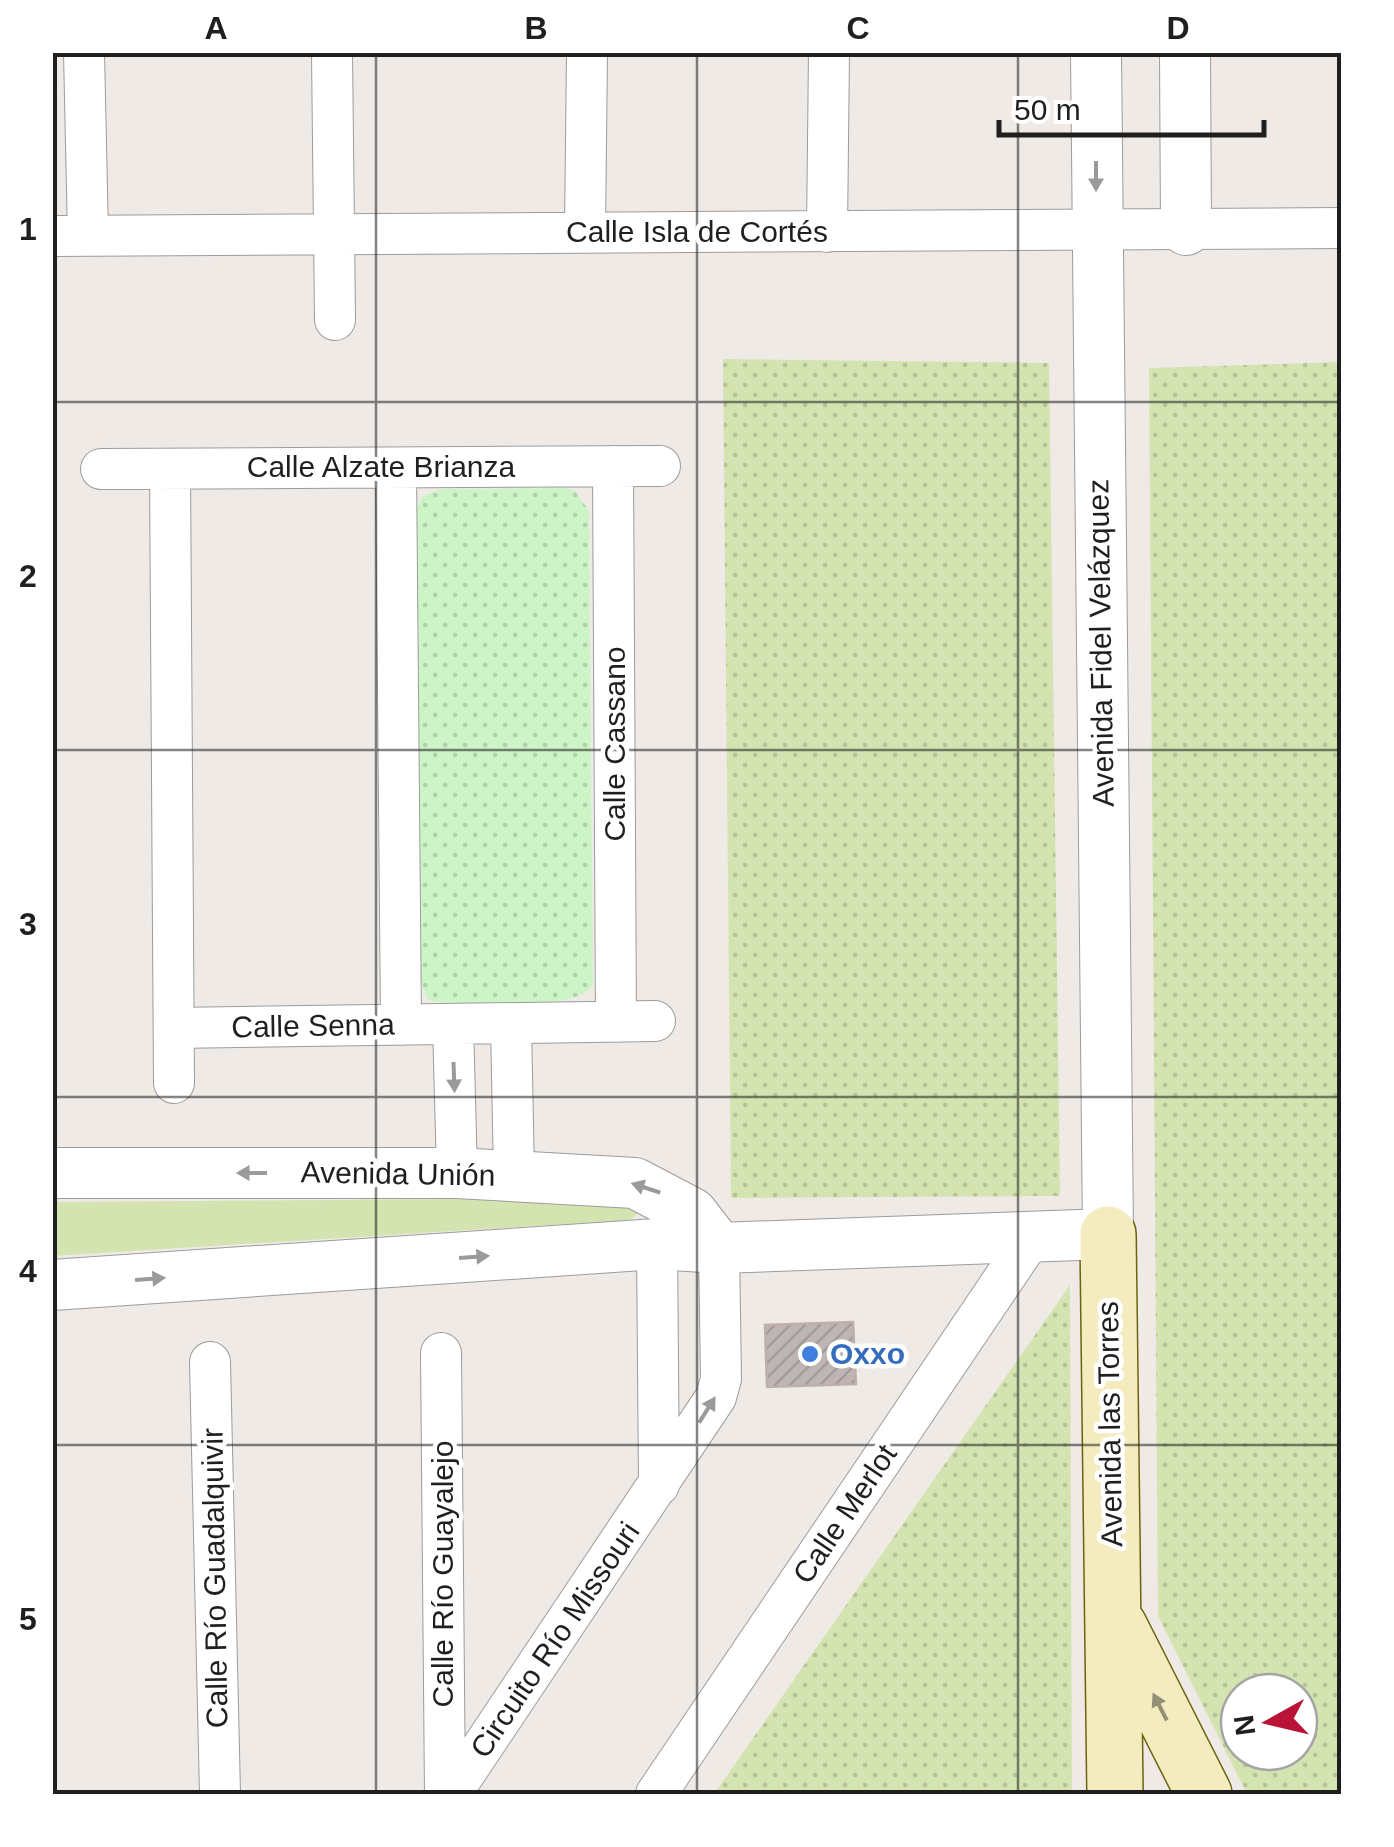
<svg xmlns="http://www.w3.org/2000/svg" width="1394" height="1847" font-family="Arial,sans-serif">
	<defs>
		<pattern id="grass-dots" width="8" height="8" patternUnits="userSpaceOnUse" patternTransform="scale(2.5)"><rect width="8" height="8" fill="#d4e4b1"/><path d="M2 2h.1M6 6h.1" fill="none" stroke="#b6c398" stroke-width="1.8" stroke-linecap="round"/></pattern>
		<pattern id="park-dots" width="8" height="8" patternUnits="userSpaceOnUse" patternTransform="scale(2.5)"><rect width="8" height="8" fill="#cdf4c7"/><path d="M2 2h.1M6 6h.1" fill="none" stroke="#b0d1aa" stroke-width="1.8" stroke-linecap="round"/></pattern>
		<pattern id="building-hatch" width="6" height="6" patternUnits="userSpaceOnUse" patternTransform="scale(2.5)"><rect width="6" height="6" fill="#bfb5b3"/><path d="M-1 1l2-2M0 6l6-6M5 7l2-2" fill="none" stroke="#a49b9a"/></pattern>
	</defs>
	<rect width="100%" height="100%" fill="#efeae6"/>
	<path fill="url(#grass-dots)" fill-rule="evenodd" d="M723,359l326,4 11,833 -329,2z
		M1341,362v1432h-94l-89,-178 -9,-1248zM1239,1692h60v60h-60z
		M1070,1285l2,509h-358z"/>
	<path fill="url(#park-dots)" d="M567,488l8,3 14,20 4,474c-14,27 -127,19 -157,17l-9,-3 -7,-18 -3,-475 6,-10 18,-7z"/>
	<path fill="#d4e4b1" d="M633,1198l7,14 -10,8 -577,36v-54z"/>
	<path fill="url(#building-hatch)" stroke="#bfafaa" stroke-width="2.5" d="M853,1322l3,62 -89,3 -2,-62z"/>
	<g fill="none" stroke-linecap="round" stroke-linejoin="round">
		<defs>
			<path id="minor" d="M84,52l4,184
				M332,52l3,268
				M585,231l2,-179
				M827,232l2,-180
				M52,236l1290,-8
				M613,466l3,556
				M396,468l5,557
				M101,469l559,-3
				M170,469l4,614
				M511,1023l3,153
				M453,1024l4,149
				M174,1028l481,-7
				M657,1244l2,241
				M441,1353l4,441
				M210,1362l10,432
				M451,1794l265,-397 5,-18 -2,-131
				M656,1794l378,-560"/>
			<path id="tertiary" d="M1185,52l1,178
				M52,1173h405l178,10 57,30 27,35
				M52,1285l605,-41 62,4 389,-14 -12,-1182"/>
			<path id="secondary" d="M1108,1234l7,560
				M1119,1626l85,168"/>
		</defs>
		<use href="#minor" stroke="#9c9c9c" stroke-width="42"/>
		<use href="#tertiary" stroke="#9c9c9c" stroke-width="52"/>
		<use href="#secondary" stroke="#6c630f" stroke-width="58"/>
		<use href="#minor" stroke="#fff" stroke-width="40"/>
		<use href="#tertiary" stroke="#fff" stroke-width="50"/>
		<use href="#secondary" stroke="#f4ebbf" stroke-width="55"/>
	</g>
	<defs><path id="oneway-solid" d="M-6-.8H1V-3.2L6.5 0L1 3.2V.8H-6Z" transform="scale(2.5)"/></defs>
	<g fill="#9a9a9a">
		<use href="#oneway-solid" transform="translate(1096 176) rotate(90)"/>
		<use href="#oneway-solid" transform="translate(454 1077) rotate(88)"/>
		<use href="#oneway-solid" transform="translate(252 1173) rotate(180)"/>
		<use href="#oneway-solid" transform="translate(646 1188) rotate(-162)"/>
		<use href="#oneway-solid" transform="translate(474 1257) rotate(-4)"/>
		<use href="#oneway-solid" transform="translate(150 1279) rotate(-4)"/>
		<use href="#oneway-solid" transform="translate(707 1410) rotate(-58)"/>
	</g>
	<use fill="#948f77" href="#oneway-solid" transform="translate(1160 1707) rotate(-117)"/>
	<path fill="none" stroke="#1f1f1f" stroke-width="2.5" stroke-opacity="0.55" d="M376,52v1742M697,52v1742M1018,52v1742M52,402h1290M52,750h1290M52,1097h1290M52,1445h1290"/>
	<circle fill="#3f7fe0" stroke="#fff" stroke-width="4" cx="810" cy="1354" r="10"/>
	<g text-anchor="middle" stroke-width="9" stroke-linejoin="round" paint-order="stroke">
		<g font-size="30" fill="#1f1f1f" stroke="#fff">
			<text x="697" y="242">Calle Isla de Cortés</text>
			<text x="381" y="477">Calle Alzate Brianza</text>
			<text transform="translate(1101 643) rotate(-91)" y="10">Avenida Fidel Velázquez</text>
			<text transform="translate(615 744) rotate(-90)" y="10">Calle Cassano</text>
			<text transform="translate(313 1026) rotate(-1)" y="10">Calle Senna</text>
			<text transform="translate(398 1174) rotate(1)" y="10">Avenida Unión</text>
			<text transform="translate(1110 1424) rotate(-91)" y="10">Avenida las Torres</text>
			<text transform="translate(845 1514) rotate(-56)" y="10">Calle Merlot</text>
			<text transform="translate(443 1574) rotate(-90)" y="10">Calle Río Guayalejo</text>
			<text transform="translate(215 1578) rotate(-91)" y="10">Calle Río Guadalquivir</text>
			<text transform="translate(555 1640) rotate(-56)" y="10">Circuito Río Missouri</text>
		</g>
		<g font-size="30" font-weight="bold" fill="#366cbe" stroke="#fff" text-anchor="start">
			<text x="830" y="1364">Oxxo</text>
		</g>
	</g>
	<rect width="1394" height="1847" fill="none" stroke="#ffffff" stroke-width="110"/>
	<g transform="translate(1269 1722) rotate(262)"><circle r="48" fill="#ffffff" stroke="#a5a5a5" stroke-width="2.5"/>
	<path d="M0-8L18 38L0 25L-18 38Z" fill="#ba1336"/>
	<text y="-15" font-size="28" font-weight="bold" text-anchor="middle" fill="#1f1f1f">N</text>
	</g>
	<path d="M999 120v15h265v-15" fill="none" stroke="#1f1f1f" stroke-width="5"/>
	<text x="1014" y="120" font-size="30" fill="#1f1f1f" stroke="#ffffff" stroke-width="8" paint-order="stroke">50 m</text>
	<rect x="55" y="55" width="1284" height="1737" fill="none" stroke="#1f1f1f" stroke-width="4"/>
	<g font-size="32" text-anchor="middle" font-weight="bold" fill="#1f1f1f">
		<text x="216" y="39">A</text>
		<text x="536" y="39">B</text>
		<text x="858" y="39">C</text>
		<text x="1178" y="39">D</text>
		<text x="28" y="240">1</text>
		<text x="28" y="587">2</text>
		<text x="28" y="935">3</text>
		<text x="28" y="1282">4</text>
		<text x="28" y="1630">5</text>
	</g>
</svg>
